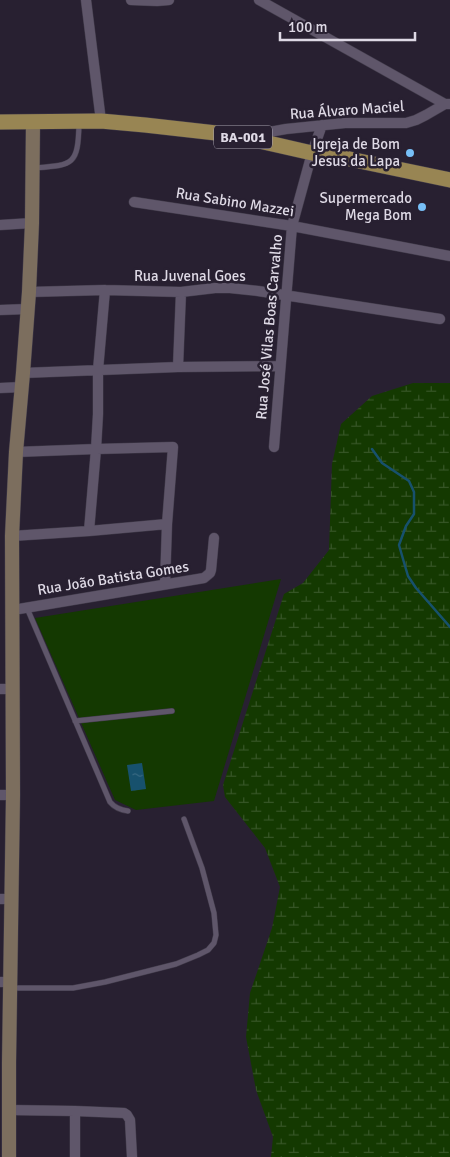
<svg xmlns="http://www.w3.org/2000/svg" width="450" height="1157" font-family="Signika,sans-serif">
	<defs>
		<pattern id="wetland-marsh" width="20" height="14" patternUnits="userSpaceOnUse" patternTransform="scale(1.25)"><rect width="20" height="14" fill="#143901"/><path d="M1 5h8M5 5V1M11 12h8M15 12V8" fill="none" stroke="#365526"/></pattern>
		<pattern id="water-ripples" width="26" height="14" patternUnits="userSpaceOnUse" patternTransform="scale(1.25)"><rect width="26" height="14" fill="#17516d"/><path d="M2 4q2-2 4 0t4 0M15 11q2-2 4 0t4 0" fill="none" stroke="#386982"/></pattern>
	</defs>
	<rect width="100%" height="100%" fill="#282031"/>
	<path fill="url(#wetland-marsh)" d="M413,383h37v774h-179l2,-20 -17,-47 -10,-53 4,-44 22,-65 8,-41 -15,-39 -40,-51 -2,-12 61,-191 19,-11 26,-33 3,-86 9,-40 31,-28z"/>
	<path fill="#143901" d="M281,579l-67,222 -78,9 -21,-10 -80,-182z"/>
	<path fill="url(#water-ripples)" d="M142,763l4,26 -15,2 -4,-26z"/>
	<g fill="none" stroke-linecap="round" stroke-linejoin="round">
		<path stroke="#17516d" stroke-width="2.5" d="M372,449l10,14 27,18 5,11v22l-8,12 -7,19 4,14 5,17 8,12 34,39"/>
		<defs>
			<path id="lane" d="M33,168c40,-3 45,-2 46,-44
				M27,608l83,194c5,6 10,8 18,9
				M75,721l97,-10
				M12,988h61l32,-6 71,-18 22,-9 10,-5 6,-7 2,-8 -2,-22 -12,-45 -18,-49"/>
			<path id="street" d="M86,0l15,121
				M131,0l26,1 12,-1
				M259,0l186,104
				M247,136l39,-7 59,-6h61l10,-3 10,-5 19,-11h5
				M134,202l158,24 158,30
				M0,225l32,-2
				M29,292l76,-2 76,2 34,-4h15l28,3 182,28
				M0,310l27,-1
				M178,367l3,-75
				M23,373l155,-6 102,-1
				M0,388l22,-1
				M274,447l18,-221 20,-73 10,-28
				M16,452l80,-3 77,-2 -6,77 -2,60
				M89,531l7,-82 2,-35v-44l7,-80
				M12,536l77,-5 78,-7
				M13,610l191,-32 6,-5 1,-3 3,-32
				M0,689h13
				M0,795h13
				M0,899h12
				M0,982h10
				M9,1110l66,1 49,2 3,2 3,5 2,37
				M75,1157v-46"/>
			<path id="secondary" d="M9,1157v-94l4,-268 -1,-259 4,-84 7,-79 6,-81 3,-69 1,-101"/>
			<path id="primary" d="M0,122l101,-1 44,4 71,8 26,4 70,16 28,4 110,23"/>
		</defs>
		<use href="#lane" stroke="#413b4a" stroke-width="6"/>
		<use href="#street" stroke="#413b4a" stroke-width="11"/>
		<use href="#secondary" stroke="#413b4a" stroke-width="15"/>
		<use href="#primary" stroke="#413b4a" stroke-width="16"/>
		<use href="#lane" stroke="#5f566a" stroke-width="5"/>
		<use href="#street" stroke="#5f566a" stroke-width="10"/>
		<use href="#secondary" stroke="#7c6e5e" stroke-width="14"/>
		<use href="#primary" stroke="#988553" stroke-width="15"/>
	</g>
	<g fill="#77bff7" stroke="#282031" stroke-width="2">
		<circle cx="410" cy="153" r="5"/>
		<circle cx="422" cy="207" r="5"/>
	</g>
	<g text-anchor="middle" stroke-width="5" stroke-linejoin="round" paint-order="stroke">
		<rect fill="#282031" stroke="#a7a2af" stroke-width="1" x="214" y="125.5" width="58" height="23" rx="4"/>
		<g font-size="14" font-weight="bold" fill="#ded9e5">
			<text x="243" y="142">BA-001</text>
		</g>
		<g font-size="15" fill="#ded9e5" stroke="#282031">
			<text transform="translate(347 110) rotate(-4)" y="5">Rua Álvaro Maciel</text>
			<text transform="translate(235 202) rotate(9)" y="5">Rua Sabino Mazzei</text>
			<text x="190" y="281">Rua Juvenal Goes</text>
			<text transform="translate(269 327) rotate(-85)" y="5">Rua José Vilas Boas Carvalho</text>
			<text transform="translate(113 578) rotate(-9)" y="5">Rua João Batista Gomes</text>
		</g>
		<g font-size="15" fill="#ded9e5" stroke="#282031" text-anchor="end">
			<text x="400" y="149">Igreja de Bom<tspan x="400" dy="17">Jesus da Lapa</tspan></text>
			<text x="412" y="203">Supermercado<tspan x="412" dy="17">Mega Bom</tspan></text>
		</g>
	</g>
	<path d="M280 32v8h135v-8" fill="none" stroke="#ded9e5" stroke-width="2.5"/>
	<text x="288" y="32" font-size="15" fill="#ded9e5" stroke="#282031" stroke-width="4" paint-order="stroke">100 m</text>
</svg>
